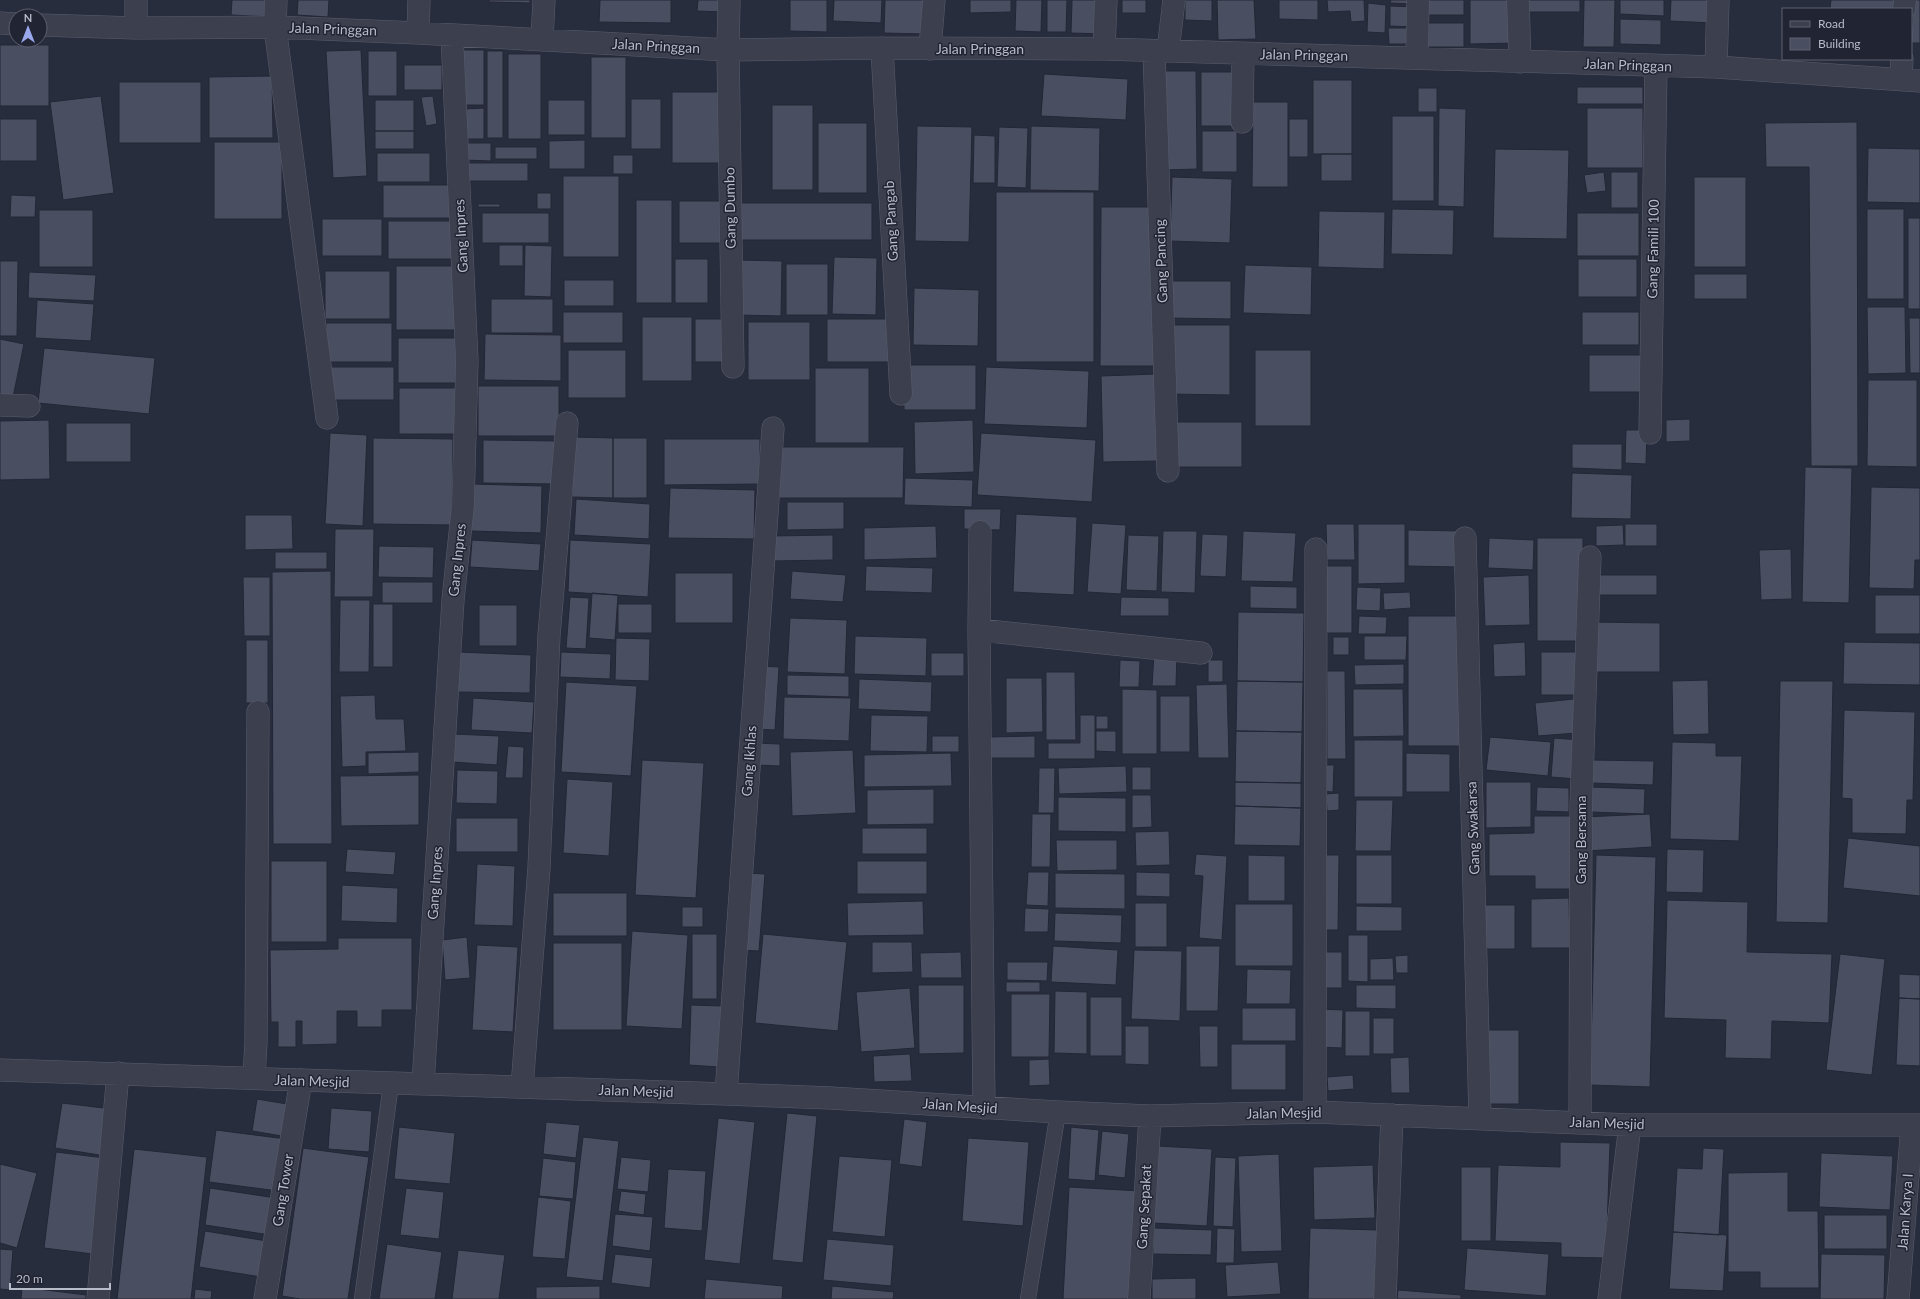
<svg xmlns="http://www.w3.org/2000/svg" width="1920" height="1299" font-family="Lato,sans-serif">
	<rect width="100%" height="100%" fill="#282d3d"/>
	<path fill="#4a4e61" stroke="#232635" d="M232,0h43l-1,17 -43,-2z
		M298,0h31l-1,17 -31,-2z
		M489,0h41v3l-41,-1z
		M600,0h71v23l-72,-1z
		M698,0h27v12l-28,-1z
		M790,0h37v32l-37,-1z
		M834,0h48l-1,23 -48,-2z
		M885,0h41l-1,34 -41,-1z
		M970,0h41v12l-41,1z
		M1016,0h26l-1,32 -26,-1z
		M1047,0h20l-1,32h-19z
		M1072,0h32l-1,34 -32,-1z
		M1122,0h24v13h-24z
		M1185,0h27v21l-27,-1z
		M1217,0h37l2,39 -38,1z
		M1279,0h39v20l-39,-1z
		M1327,0h37l1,21 -14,1 -1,-11 -22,1z
		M1391,0h23v4l-24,-1z
		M1425,0h39v15h-39z
		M1470,0h45v43l-45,1z
		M1524,0h56v12h-56z
		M1584,0h31l-1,47h-31z
		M1620,0h44v16l-44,-2z
		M1671,0h43l-1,23 -43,-2z
		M1831,0h70v9h-71z
		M1913,0h7v43h-9z
		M1368,3l18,2 -1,28 -18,-1z
		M1390,6l25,1 -1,20 -24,-1z
		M1620,19l41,1v25l-41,-1z
		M1423,23h41v24h-41z
		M1388,28h19v16h-18z
		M0,45h49v61h-49z
		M361,50l6,126 -34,2 -7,-127z
		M460,50h24v55h-25z
		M368,51h29v45h-29z
		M487,51h16v87h-16z
		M508,54h33v85h-33z
		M591,57h35v81h-35z
		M404,65h38v25h-38z
		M1163,71h33l1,98 -33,1z
		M1201,72h35v54h-35z
		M1044,74l84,5 -2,41 -85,-4z
		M272,76l1,62h-64v-61z
		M1313,80h39v74h-39z
		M119,82h82v61h-82z
		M1577,87h66v17h-66z
		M1418,88h19v24h-19z
		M672,92h49v71h-49z
		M101,96l13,97 -51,7 -13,-98z
		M433,96l4,28 -11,2 -5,-29z
		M631,99h30v50h-30z
		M375,100h39v31h-39z
		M548,100h37v35h-37z
		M1253,102h35v85h-36z
		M772,105h41v85h-41z
		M484,108v31h-21v-30z
		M1439,108l27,1 -2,98 -26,-1z
		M1587,108h56v60h-56z
		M1392,116h42v85h-42z
		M0,119h37v42h-37z
		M1289,119h19v38h-19z
		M1857,122l1,344h-47l-2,-299h-43l-1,-44z
		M818,123h49v70h-49z
		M917,126l55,1 -3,115 -54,-1z
		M1031,126l69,2 -1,63 -69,-1z
		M999,127l29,1 -2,60 -29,-1z
		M375,131h39v18h-39z
		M1202,131h35v41h-35z
		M974,135l21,1v47h-22z
		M585,140v29h-36v-28z
		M214,142h68v77h-68z
		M464,143h27v18l-27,-1z
		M495,147h42v12h-42z
		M1868,148l52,1v54l-53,-1z
		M1495,149l74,1 -2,89 -74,-1z
		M377,153h53v29h-53z
		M1321,154h31v27h-31z
		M613,155h20v19h-20z
		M465,163h63v18h-63z
		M1604,172l2,19 -19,2 -3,-18z
		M1611,172h27v36h-27z
		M563,176h56v81h-56z
		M1172,177l60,2 -2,64 -60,-2z
		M1694,177h52v90h-52z
		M383,185h70v33h-70z
		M996,192h98v170h-98z
		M537,193h14v16h-14z
		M11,195l25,1 -1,21h-25z
		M636,200h36v103h-36z
		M679,201h43v42h-43z
		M737,203h135v37h-135z
		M478,204h22v3h-22z
		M1101,207h55v159h-56z
		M1392,209l62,1 -1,45 -62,-1z
		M1867,209h37v90h-37z
		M39,210h54v57h-54z
		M1319,211l66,1 -1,57 -66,-2z
		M482,213h67v30h-67z
		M1577,213h62v43h-62z
		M1908,218h12v91h-12z
		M322,219h60v37h-60z
		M388,221h64v38h-64z
		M499,245h24v21h-24z
		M525,245l27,1 -1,51 -27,-1z
		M834,257l43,1 -1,57 -44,-1z
		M675,259h33v44h-33z
		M1578,259h59v38h-59z
		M738,260l44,1 -1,55 -44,-1z
		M0,261h18l-1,75h-17z
		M786,264h42v51h-42z
		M1245,265l67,2 -1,48 -68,-2z
		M396,266h59v64h-59z
		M325,271h65v48h-65z
		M29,272l67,3 -2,26 -66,-3z
		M1694,274h53v25h-53z
		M564,280h50v26h-50z
		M1169,281h62v38l-62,-1z
		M914,288l65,2 -1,56 -65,-1z
		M491,299h62v34h-62z
		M37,300l57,4 -3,37 -56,-3z
		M1867,307h38l1,66 -38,1z
		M563,312h60v31h-60z
		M1582,312h57v33h-57z
		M642,317h50v64h-50z
		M1909,318h11v55h-10z
		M695,319h28v43h-28z
		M827,319h62v43h-62z
		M748,322h62v58h-62z
		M326,323h66v39h-66z
		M1169,325h61v70l-61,-1z
		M485,334l76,1v46l-77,-1z
		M398,338h66v45h-66z
		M0,339l24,5 -12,58 -12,-2z
		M44,348l111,10 -6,56 -111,-11z
		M568,350h58v48h-58z
		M1255,350h56v76h-56z
		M1589,355h52v37h-52z
		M904,365h72v45h-72z
		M330,367h64v33h-64z
		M986,367l103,4 -2,57 -103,-4z
		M815,368h54v75h-54z
		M1157,374l2,87 -56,1 -2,-86z
		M1868,380h49v87l-50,-1z
		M478,386h81v50h-81z
		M399,388h64v46h-64z
		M1690,419v22l-24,1v-22z
		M49,420l1,59 -50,1v-59z
		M973,420l1,52 -59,2 -1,-52z
		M1175,422h67v45h-67z
		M66,423h65v39h-65z
		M1626,430h21l-1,34 -21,-1z
		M330,433l37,2 -4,91 -38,-2z
		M981,433l115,7 -4,62 -115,-7z
		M573,437l40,1v60l-41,-1z
		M373,438l80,1 -1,86 -79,-1z
		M613,438h34v60h-34z
		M664,439h96v45l-96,1z
		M483,440l75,1v43l-75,-1z
		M1572,444h50v26l-50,-2z
		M779,447h125l-1,51h-124z
		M1805,467l47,1 -3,135 -47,-1z
		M1572,473l60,2 -1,44 -60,-1z
		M905,478l68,2 -1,27 -68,-2z
		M472,484l70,2 -1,47 -70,-2z
		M1871,487l49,1v72h-5l-1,29 -45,-1z
		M670,488l85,2 -1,49 -86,-1z
		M576,499l74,5 -1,35 -75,-4z
		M787,502h57v27l-57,1z
		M964,509h37l-1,21 -36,-1z
		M1016,514l61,3 -3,78 -61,-3z
		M245,515h47l1,34 -48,1z
		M1092,523l34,2 -5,69 -34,-2z
		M1326,524h28l1,36h-28z
		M1358,524h47v59l-47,1z
		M1625,524h32v22h-32z
		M1623,525l1,20 -28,1v-20z
		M936,526l1,32 -73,2v-32z
		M335,529h39l-1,68h-39z
		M1408,530l53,1 -1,36 -52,-1z
		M1163,531h34l-2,62 -34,-1z
		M1243,531l53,2 -3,49 -52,-1z
		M1202,534l26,1 -2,42 -26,-1z
		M833,535v25l-61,1v-25z
		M1128,535l31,1 -2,55 -31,-1z
		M1489,538l45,2 -1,30 -45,-2z
		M1537,538h46v103h-46z
		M472,540l69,4 -2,27 -69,-4z
		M570,540l81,4 -3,53 -80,-5z
		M379,546l55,1 -1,31 -55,-1z
		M1791,549l1,50 -31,1 -2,-50z
		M275,552h52v17h-52z
		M866,566l67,2 -1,25 -67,-2z
		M1324,566h28v67h-28z
		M331,571l1,273h-59l-1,-272z
		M792,571l54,4 -3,27 -53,-3z
		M675,573h58v50h-58z
		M1529,575l1,50 -45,1 -2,-49z
		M1596,575h61v20h-61z
		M243,577h27v59h-26z
		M382,582h51v21h-51z
		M1250,586l47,1v22l-47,-1z
		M1357,587l24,1 -1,23 -24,-1z
		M1410,592l1,16 -27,2 -1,-17z
		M592,593l26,2 -3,45 -26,-2z
		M1875,595h45v39h-45z
		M570,597l19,1 -3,51 -20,-1z
		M1121,597l48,1v18h-49z
		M340,600h30l-1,72h-30z
		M373,604h20v63h-20z
		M618,604h34v29h-34z
		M479,605h38v41h-38z
		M1238,612l66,1 -1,69 -66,-1z
		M1359,616l28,1 -1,17h-28z
		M1408,616h56v130h-56z
		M790,618l57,2 -2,54 -58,-2z
		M1591,622l69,1v49h-69z
		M855,636l72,2 -1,38 -72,-2z
		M1364,636h43l-1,24h-42z
		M1333,637h16v18h-16z
		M616,638l34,1 -1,42 -34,-1z
		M246,640h22v63h-22z
		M1525,642l1,34 -32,1 -1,-33z
		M1844,642l76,1v42l-77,-1z
		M458,652l73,3 -1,38 -73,-1z
		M561,652l50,2 -1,25 -50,-2z
		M1541,652h36v43h-36z
		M931,653h33v23h-33z
		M1154,653h23l-1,33h-24z
		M1120,660l20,1 -1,26h-20z
		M1208,660h15v22h-15z
		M1404,664v20l-49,1 -1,-20z
		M760,666l19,1 -4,63 -20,-1z
		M1327,671h18l1,88h-19z
		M1046,672h29l1,68h-30z
		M787,675l62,1v21l-62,-2z
		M1006,678h36l1,54 -37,1z
		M859,679l73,3 -1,30 -73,-3z
		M1708,680l1,54 -36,1 -1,-54z
		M1237,681l66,1 -1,50 -66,-1z
		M1780,681h53l-5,242 -52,-1z
		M566,682l71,4 -6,90 -70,-4z
		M1227,684l2,74h-31l-2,-73z
		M1122,689l35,1v64h-35z
		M1353,689h50l1,47 -51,1z
		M375,695l1,24h28l2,32 -40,1v14l-24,1 -2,-71z
		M1160,696h30v56h-30z
		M784,697l67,1 -2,43 -66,-2z
		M473,698l61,4 -2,31 -61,-3z
		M1574,699l2,34 -38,3 -3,-33z
		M1844,710l71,2 -2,88h-6l-1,34 -54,-1v-34l-10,-1z
		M871,715l57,1 -1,36 -57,-1z
		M1080,715h15v44h-47v-16h32z
		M1096,716h12v13h-12z
		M1096,731h20v21l-20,-1z
		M1236,731l66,1 -1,51 -66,-1z
		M453,734l46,2 -2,29 -45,-3z
		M932,736h27v16h-27z
		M1035,736v22h-46v-21z
		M1490,737l61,5 -3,34 -62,-6z
		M1554,738l26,2 -3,39 -26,-2z
		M1354,740h49v57h-49z
		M1672,742l44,1v13h26l-3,85 -69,-2z
		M755,743l25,1v22l-26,-1z
		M508,746l16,1 -1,31h-18z
		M853,750l3,63 -64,3 -2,-64z
		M419,752v20l-51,2v-21z
		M951,753l1,33 -88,1v-32z
		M1406,753l44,1v38h-44z
		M642,760l62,3 -8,135 -61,-3z
		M1592,760l62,1 -1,24 -62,-2z
		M1319,765h15l-1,27 -15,-1z
		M1126,766l1,26 -68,2 -1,-26z
		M1132,767h19v23h-19z
		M1039,768h16l-1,45h-16z
		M457,770l41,1 -1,33 -41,-1z
		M419,775v50l-78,1 -1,-50z
		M567,779l46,3 -4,74 -46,-3z
		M1235,782l66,1v25l-66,-2z
		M1486,782h45v45l-45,1z
		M1537,787l32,1v24l-33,-1z
		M1591,787l54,2 -1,25 -53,-2z
		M934,789v35l-67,1v-35z
		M1339,793v17l-12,1 -1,-17z
		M1132,795h19l1,32 -20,1z
		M1058,797l68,1v34l-68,-1z
		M1356,800h37l-2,51h-36z
		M1235,806l66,2 -1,38 -66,-1z
		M1032,814h19l-1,53h-19z
		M1650,814l2,33 -66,4 -2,-34z
		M1534,816h38l2,73h-39v-13h-46v-42l45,-1z
		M456,818h62v34h-62z
		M862,828h65v26h-65z
		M1169,831l1,34 -34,1 -1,-34z
		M1848,838l72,8v50l-77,-8z
		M1056,840h61v30l-60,1z
		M347,849l49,3 -2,23 -49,-3z
		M1667,849l37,1 -1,43 -37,-1z
		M1196,854l31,2 -5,84 -23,-2 4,-62 -9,-1z
		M1248,855l37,1v45h-37z
		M1326,855h13l-1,75h-14z
		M1356,855h36v49h-36z
		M1596,855l60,2 -6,230 -60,-2z
		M271,861h56v81h-56z
		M857,861h70v33h-70z
		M477,864l38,2 -2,60 -39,-1z
		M1028,872h21l-1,34 -22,-1z
		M1136,872l34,1v24l-34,-1z
		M746,873l19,1 -6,77 -19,-1z
		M1055,873l70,1v35l-70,-1z
		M342,885l56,3 -1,35 -56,-2z
		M553,893h74v43h-74z
		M1569,898l1,50h-39v-49z
		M1667,900l81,2 -1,50 85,2 -3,69 -57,-2 -1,38 -46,-1 1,-38 -62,-2z
		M923,901l1,34 -76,1 -1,-33z
		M1135,903h32v44h-32z
		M1235,904h58v62h-58z
		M1485,905h30v44h-30z
		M1356,906l46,1v24h-46z
		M682,907h21v20h-21z
		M1025,908l24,1 -1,23h-24z
		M1055,913l67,2 -1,28 -67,-2z
		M632,931l56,4 -6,94 -56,-3z
		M692,934h25v65h-25z
		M763,934l84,8 -9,89 -83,-8z
		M1348,935h20v47l-20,-1z
		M467,937l3,41 -25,2 -3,-40z
		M338,938h74v72h-30v17h-25v-16h-20v33l-35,1v-24h-6v26h-18v-25h-7l-1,-72 68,-1z
		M872,942h40l1,30 -41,1z
		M553,943h69v87h-69z
		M477,945l41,2 -5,85 -41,-2z
		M1053,946l65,4 -2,35 -65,-3z
		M1186,946h34l-2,65h-32z
		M1134,950l48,1 -2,70 -49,-2z
		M961,952l1,26h-41l-1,-25z
		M1322,952h20v36h-21z
		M1840,954l45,5 -13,116 -46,-5z
		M1408,955v18h-12l-1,-17z
		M1393,958l1,22h-24v-21z
		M1007,962h41l-1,19 -40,-1z
		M1247,969l44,1 -1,34h-44z
		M1899,974l21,1v24l-21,-1z
		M1006,982h34v10h-34z
		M918,985h46v68l-45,1z
		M1356,985h40v24l-40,-1z
		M910,988l5,60 -54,4 -5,-60z
		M1055,991l32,1v62l-33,-1z
		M1011,994h39l-1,63h-38z
		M1090,997h32v59h-32z
		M1899,998l21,1v67l-24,-1z
		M691,1005l31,1 -3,61 -30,-2z
		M1242,1008h54v33h-54z
		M1319,1009l24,1 -1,38 -24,-1z
		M1345,1011h25v45h-25z
		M1373,1018h21v36h-21z
		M1125,1026h24v39l-24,-1z
		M1199,1026h19v41h-18z
		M1484,1030h35v74h-34z
		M1231,1044h55v46h-55z
		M910,1054l2,27 -38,1 -1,-26z
		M1409,1057l1,36h-19l-1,-35z
		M1049,1059l1,26 -21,1v-26z
		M1353,1075l1,14 -26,2 -1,-14z
		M257,1099l36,6 -5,32 -36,-6z
		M62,1103l50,6 -6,47 -51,-8z
		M331,1108l41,3 -3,41 -41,-3z
		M787,1113l30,3 -14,147 -31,-3z
		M718,1118l37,4 -15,142 -36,-4z
		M904,1119l23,3 -5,45 -23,-3z
		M546,1122l34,3 -4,33 -33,-4z
		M399,1127l56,6 -5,51 -56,-5z
		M1071,1127l28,3 -4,51 -27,-2z
		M216,1130l70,9 -8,52 -69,-9z
		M1102,1131l27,3 -4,44 -27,-3z
		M583,1137l36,4 -16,140 -37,-4z
		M968,1138l61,4 -6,84 -61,-5z
		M1560,1142l50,1 -4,115 -45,-1v-14l-66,-2 3,-76 62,2z
		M1157,1146l55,3 -5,77 -54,-3z
		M303,1148l66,9 -21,142h-48l-18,-3z
		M1703,1148l21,1 -5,86 -46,-3 4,-64 25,1z
		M134,1149l73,8 -16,142h-74z
		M56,1152l49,6 -12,96 -49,-6z
		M1821,1153l72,3 -3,54 -71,-3z
		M1279,1154l3,97 -41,1 -3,-96z
		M839,1156l53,4 -7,77 -53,-5z
		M621,1157l30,3 -3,32 -31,-3z
		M1215,1157l21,1 -3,69 -20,-1z
		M543,1158l33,4 -3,37 -34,-3z
		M0,1164l37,9 -20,75 -17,-5z
		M1373,1165l2,53 -61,2 -1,-53z
		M1461,1167h30v74h-30z
		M668,1169l38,2 -4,60 -38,-3z
		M1788,1172v39h30l1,77h-59v-16h-32v-99z
		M1069,1187l71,4 -6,108h-71z
		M210,1188l66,10 -6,37 -65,-10z
		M406,1188l38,4 -5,47 -39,-4z
		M621,1191l25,3 -2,21 -26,-4z
		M538,1197l33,4 -6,58 -33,-2z
		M615,1214l38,3 -3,34 -38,-5z
		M1824,1215h63v34h-63z
		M1154,1228l58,2 -1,25 -58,-1z
		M1217,1228l18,1 -1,34h-18z
		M1310,1228l67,2 -2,69h-67z
		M205,1231l62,10 -6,36 -62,-10z
		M1673,1232l54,3 -4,56 -54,-2z
		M827,1239l67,6 -3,41 -68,-6z
		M387,1244l55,8 -7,47h-56z
		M1467,1248l82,6 -3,42 -82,-6z
		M0,1249l13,1 -3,40 -10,-1z
		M458,1250l47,5 -6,44h-47z
		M615,1254l38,4 -3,30 -39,-5z
		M1821,1254l64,1 -1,44h-64z
		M1278,1262l3,32 -54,3 -2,-32z
		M1196,1278v21h-44v-20z
		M706,1279l77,7 -1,13h-78z
		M600,1286v13h-64v-12z
		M832,1286l62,6 -1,7h-62z
		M22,1287l64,8v4h-65z
		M195,1289l17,2 -1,8h-17z
		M1398,1290l63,5v4h-64z"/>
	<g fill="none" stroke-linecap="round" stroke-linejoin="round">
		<defs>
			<path id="lane" d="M362,1299l29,-215
				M1028,1299l30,-187"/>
			<path id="street" d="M276,0l-1,27 52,391
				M729,0l-1,50 5,317
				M1518,0l2,62
				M1904,9l1,-9
				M0,23l16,1
				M40,25l96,3 139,-1 143,6 310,17 154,-2 222,1 612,18 204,14
				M136,28v-28
				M418,33l1,-33
				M542,40l2,-40
				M882,48l19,346
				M930,49l4,-49
				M1104,49l2,-49
				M1154,51l14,420
				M1168,51l6,-51
				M1417,58l1,-58
				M1716,67l2,-67
				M1901,79l1,-20
				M1242,122l1,-68
				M0,405l29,1
				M1650,433l6,-367
				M980,532l-1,98 5,478
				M1465,538l15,580
				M979,630l222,23
				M0,1070l726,24 105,4 227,14 92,4 165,-4 315,13h290
				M254,1078l2,-36 2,-330
				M423,1084l30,-484 10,-95 4,-144 -15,-326
				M522,1087l17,-219 10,-233 18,-212
				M726,1094l47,-666
				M1315,1112l1,-563
				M1580,1122l1,-317 9,-248
				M98,1299l20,-226
				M265,1299l36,-219
				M1139,1299l11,-183
				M1385,1299l7,-184
				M1609,1299l21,-174
				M1898,1299l14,-173"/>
		</defs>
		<use href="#lane" stroke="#5a5d6b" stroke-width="16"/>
		<use href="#street" stroke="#5a5d6b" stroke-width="23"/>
		<use href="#lane" stroke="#3c3f4e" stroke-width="15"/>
		<use href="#street" stroke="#3c3f4e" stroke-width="22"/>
	</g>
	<g text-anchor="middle" stroke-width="3" stroke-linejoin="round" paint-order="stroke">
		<g font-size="14" fill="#b8bbc8" stroke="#212433">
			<text transform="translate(333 29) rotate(2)" y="5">Jalan Pringgan</text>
			<text transform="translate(656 46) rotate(3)" y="5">Jalan Pringgan</text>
			<text x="980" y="54">Jalan Pringgan</text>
			<text transform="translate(1304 55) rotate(1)" y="5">Jalan Pringgan</text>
			<text transform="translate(1628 65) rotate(2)" y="5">Jalan Pringgan</text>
			<text transform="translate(730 208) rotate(-91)" y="5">Gang Dumbo</text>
			<text transform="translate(891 221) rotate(-93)" y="5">Gang Pangab</text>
			<text transform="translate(461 236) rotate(-93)" y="5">Gang Inpres</text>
			<text transform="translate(1653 249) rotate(-89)" y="5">Gang Famili 100</text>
			<text transform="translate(1161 261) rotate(-92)" y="5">Gang Pancing</text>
			<text transform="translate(457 560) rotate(-84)" y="5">Gang Inpres</text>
			<text transform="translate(749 761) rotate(-86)" y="5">Gang Ikhlas</text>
			<text transform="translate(1473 828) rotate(-92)" y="5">Gang Swakarsa</text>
			<text transform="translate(1581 840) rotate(-90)" y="5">Gang Bersama</text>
			<text transform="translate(435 883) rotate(-86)" y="5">Gang Inpres</text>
			<text transform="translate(312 1081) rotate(2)" y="5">Jalan Mesjid</text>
			<text transform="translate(636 1091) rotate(2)" y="5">Jalan Mesjid</text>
			<text transform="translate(960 1106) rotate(4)" y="5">Jalan Mesjid</text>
			<text transform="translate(1284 1113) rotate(-1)" y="5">Jalan Mesjid</text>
			<text transform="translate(1607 1123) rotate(2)" y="5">Jalan Mesjid</text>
			<text transform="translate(283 1190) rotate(-81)" y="5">Gang Tower</text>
			<text transform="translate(1144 1207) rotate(-87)" y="5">Gang Sepakat</text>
			<text transform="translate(1905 1212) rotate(-86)" y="5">Jalan Karya I</text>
		</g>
	</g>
	<rect x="1782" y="8" width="130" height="52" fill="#212433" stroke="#5d606f"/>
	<rect x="1790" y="21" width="20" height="6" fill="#3c3f4e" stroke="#5d606f"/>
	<text x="1818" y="28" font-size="12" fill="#b8bbc8">Road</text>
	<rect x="1790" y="38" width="20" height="12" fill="#4a4e61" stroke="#5d606f"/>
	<text x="1818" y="48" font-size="12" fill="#b8bbc8">Building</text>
	<g transform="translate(28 28)"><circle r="19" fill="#212433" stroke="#5d606f"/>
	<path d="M0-3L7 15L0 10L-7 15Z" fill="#99a7ed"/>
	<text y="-6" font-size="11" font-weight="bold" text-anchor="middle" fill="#b8bbc8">N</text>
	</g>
	<path d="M10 1283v6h100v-6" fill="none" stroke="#b8bbc8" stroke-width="2"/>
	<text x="16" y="1283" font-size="12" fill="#b8bbc8" stroke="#212433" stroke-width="3" paint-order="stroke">20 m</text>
</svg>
